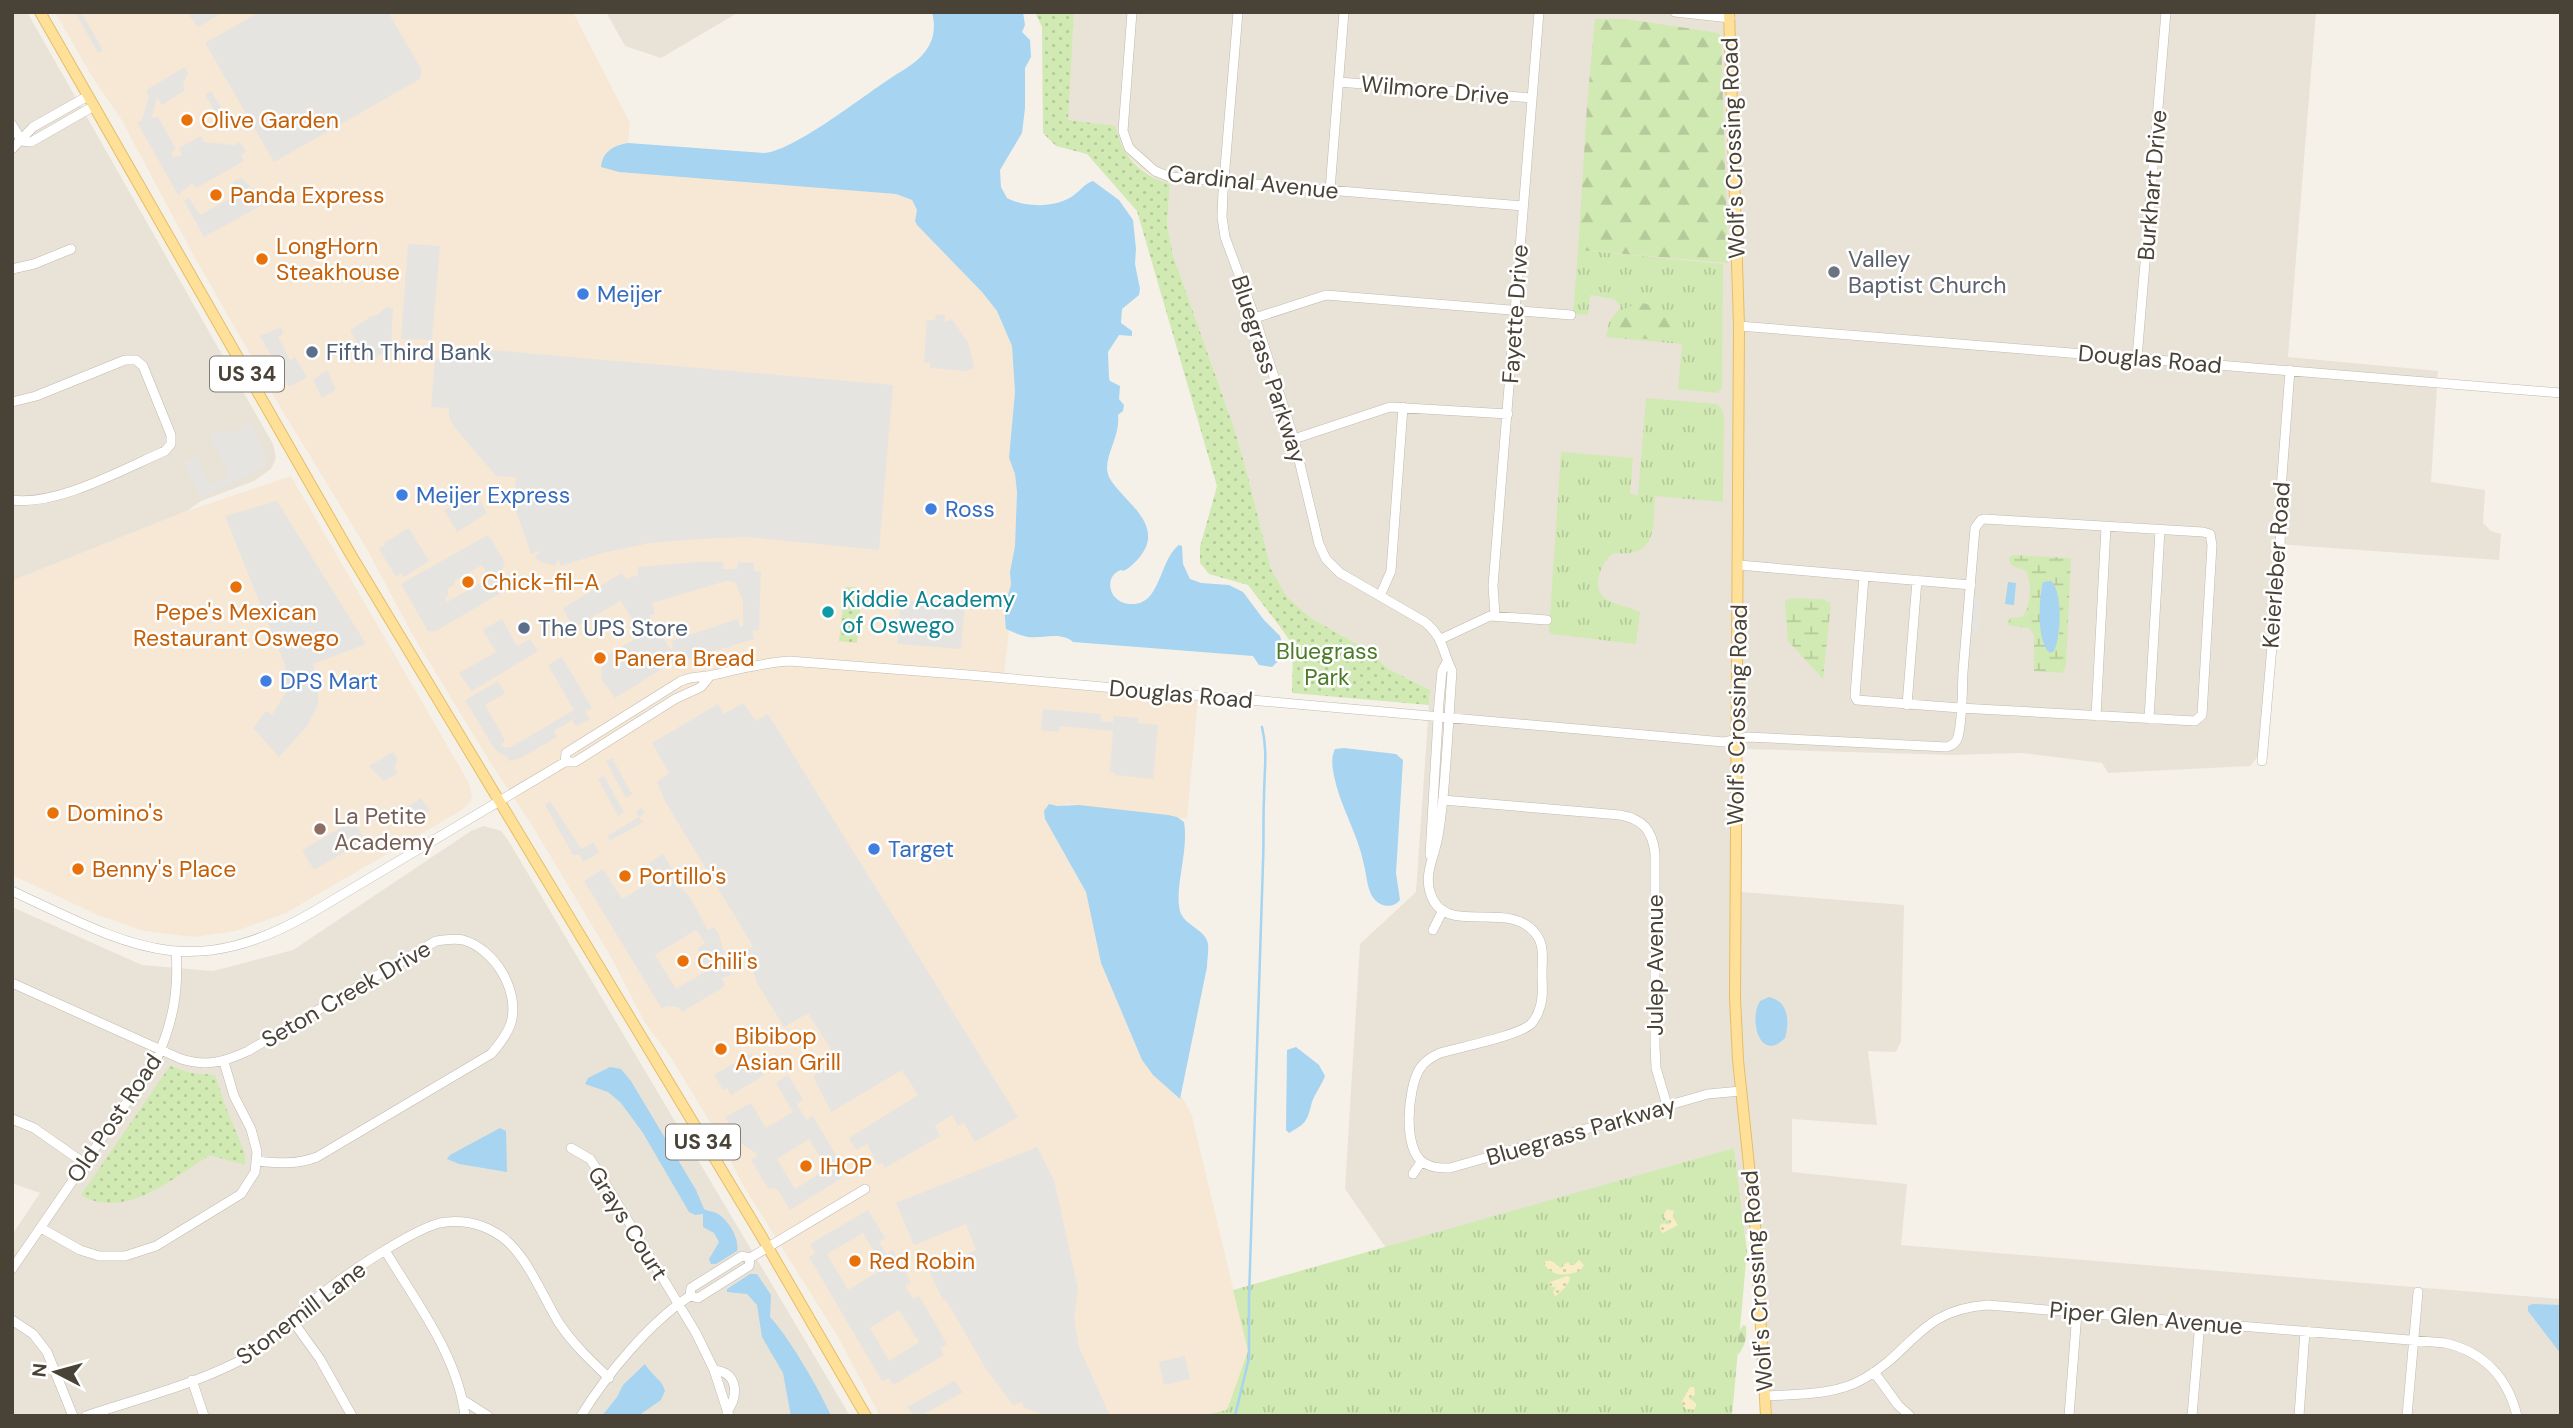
<svg xmlns="http://www.w3.org/2000/svg" width="2573" height="1428" font-family="'DM Sans',sans-serif">
	<defs>
		<pattern id="grass-tufts" width="24" height="20" patternUnits="userSpaceOnUse" patternTransform="scale(1.75)"><rect width="24" height="20" fill="#d1e9b2"/><path d="M3 7l-1-3M5 7V3M7 7l1-3M15 17l-1-3M17 17v-4M19 17l1-3" fill="none" stroke="#b5c99a"/></pattern>
		<pattern id="forest-firs" width="22" height="20" patternUnits="userSpaceOnUse" patternTransform="scale(1.75)"><rect width="22" height="20" fill="#d1e9b2"/><path d="M5 1l3.5 6h-7zM16 11l3.5 6h-7z" fill="#b5c99a"/></pattern>
		<pattern id="wetland-marsh" width="20" height="14" patternUnits="userSpaceOnUse" patternTransform="scale(1.75)"><rect width="20" height="14" fill="#d1e9b2"/><path d="M1 5h8M5 5V1M11 12h8M15 12V8" fill="none" stroke="#b5c99a"/></pattern>
		<pattern id="sand-dots" width="8" height="8" patternUnits="userSpaceOnUse" patternTransform="scale(1.75)"><rect width="8" height="8" fill="#f8edc6"/><path d="M2 2h.1M6 6h.1" fill="none" stroke="#d6ccab" stroke-width="1.8" stroke-linecap="round"/></pattern>
		<pattern id="park-dots" width="8" height="8" patternUnits="userSpaceOnUse" patternTransform="scale(1.75)"><rect width="8" height="8" fill="#d1e9b2"/><path d="M2 2h.1M6 6h.1" fill="none" stroke="#b5c99a" stroke-width="1.8" stroke-linecap="round"/></pattern>
	</defs>
	<rect width="100%" height="100%" fill="#f5f1e9"/>
	<path fill="#e9e3d7" d="M12,12h15l246,432 3,14 -5,11 -17,12 -53,20 -14,10 -175,70z
		M606,12h133l-78,46 -36,-12z
		M1074,12h1242l-28,345 150,14 -7,111 54,8 -2,33 8,8 10,3 -2,26 -222,-16 -18,211 -9,11 -142,7 -6,-10 -81,-10 -69,2 -209,-6 -2,143 163,13 -3,136 -5,11 -28,-1 9,74 -85,-6v53l115,12 -6,61 660,54v117h-789l-11,-181 -16,-1 -11,-86 -348,100 -41,-59 15,-245 56,-52 14,-202 -43,-22 -16,-16 -60,-34 -24,-21 -16,-28 -24,-96 -12,-42 -62,-176 -6,-31 3,-39 -11,-4 -17,-12 -15,-14 -10,-14 -50,-21z
		M484,826l17,5 7,9 342,576h-838v-181l28,-42 -28,-10v-276l130,58 71,6 80,-21 178,-119z"/>
	<path fill="#f6e8d5" d="M55,12h518l57,111 -2,20 -9,2 -18,22 295,27 16,6 5,11 -2,10 2,4 65,67 15,19 15,35 3,46 -6,66 6,16 2,18 -2,54 -5,26 1,13 -7,23 1,15 4,8 -6,52 195,17 -11,119 -120,-15 -22,15 41,73 15,71 41,97 11,15 24,22h5l10,19 56,235 -21,59 -29,6h-318l-42,-79 -94,-150 -28,-55 -46,-76 -25,-33 -34,-66 -81,-135 -40,-60 -79,-130 -43,-81 -89,-146 -85,-149 -73,-137 -30,-44z
		M291,476l178,307 3,13 -2,6 -8,8 -176,103 -50,18 -42,6 -50,-6 -46,-16 -86,-40v-294l175,-70z"/>
	<path fill="url(#grass-tufts)" d="M1578,250l145,14 -1,124 -5,5 -39,-4 4,-45 -76,-7 3,-15 12,-16 -7,-7 -24,-4 -2,20 -15,-1z
		M1646,398l71,6 5,5 2,9 -1,84 -68,-6c-2,34 2,61 -41,57 -8,6 -13,13 -15,23 -7,28 23,27 41,36l-4,32 -84,-10 -3,-3 12,-179 72,6 -3,36 8,1z
		M1734,1148l13,103 -15,165h-534l29,-6 21,-59 -15,-61z"/>
	<path fill="url(#forest-firs)" d="M1595,19h31l93,14 2,5 7,225 -150,-13 9,-144z
		M1642,303l17,4 14,11 4,24 -69,-7c2,-19 15,-29 34,-32z
		M1743,1325l3,1c1,12 -1,20 -8,29v-21z"/>
	<path fill="url(#wetland-marsh)" fill-rule="evenodd" d="M2012,555l59,3 -5,108 -4,7 -28,-2v-36l-5,-7 -21,-3 1,-7 13,-1c9,-8 10,-35 4,-46l-15,-6 -2,-7zM2056,587l3,48 -16,10 -3,-34z
		M1792,598l30,1 9,4 -8,76 -35,-38 -3,-36v-4z"/>
	<path fill="url(#sand-dots)" d="M1667,1209l7,2 -1,6 5,8 -15,8 -3,-3v-5l4,-2 4,2 2,-2 -7,-7z
		M1579,1260l5,5 -4,6c-15,5 -27,6 -36,-7l1,-3h7l9,7 6,-6 7,3z
		M1567,1276l3,1c1,5 -10,17 -15,19l-2,-4 3,-5h-6v-5z
		M1690,1387h4l1,8 -6,3 8,6 -3,6 -8,-1 -5,-6z"/>
	<path fill="url(#park-dots)" d="M1035,12h39l-6,108 48,6c3,28 27,51 54,58l-3,40 6,31 62,176 12,42 24,96 16,28 24,21 60,34 16,16 43,22 -1,15 -137,-12 1,-48 -15,-21 -30,-39 -39,-11 -9,-11v-16l17,-61 -80,-275 -50,-57 -31,-8 -13,-13 -1,-106z
		M845,587l17,1 -5,55 -18,-2z
		M170,1066l21,7 24,2 10,30 20,49v11l-35,-10c-37,23 -85,66 -129,40z"/>
	<path fill="#e6e4e1" fill-rule="evenodd" d="M75,12h6l22,38 -5,3z
		M187,12h37l-26,15z
		M260,12h128l34,58 -2,9 -146,83 -69,-119z
		M185,67l3,6 -5,12 2,5 -23,15 -5,-7 -6,21 7,-2 18,32 -5,3 2,5 7,-1 2,-2 -3,-6 22,-12 3,6 30,3 6,-3 6,10 -5,3 3,6 -48,27 -4,-5 -14,12 -41,-73 5,-2 7,-24 -3,-6z
		M211,91l17,28 -7,3 -16,-28z
		M241,178l20,17 3,9 -60,33 -20,-36 5,-3 11,17 34,-19 -4,-8 4,-7z
		M408,244l32,2 -8,94 -31,-1z
		M387,307l6,1 -2,43 -24,9 -17,-30 22,-14 5,-1z
		M936,314l9,1v7l7,-3 17,25 5,24 -7,3 -37,-3v-5l-6,-1 3,-42h8z
		M281,327l2,7 -5,3 12,23 5,-3 12,20 -18,10 -29,-51z
		M467,348l426,37 -14,165 -131,-13 -50,2 -48,4 -48,10 -41,13 -3,-7 -3,7 -14,-4 -6,-4 5,-7 -9,3 -17,-49 2,-28 -20,-1 -42,-49 -5,-10v-9l-18,-1 4,-48h7l10,-9 13,1z
		M327,370l9,20 -14,8 -9,-18z
		M249,423l18,35 -3,9 -63,31 -17,-34 12,-7 14,28 20,-9 -20,-40 15,-8 5,7z
		M473,489l14,24 -30,19 -13,-22 6,-3 -1,-3z
		M277,501l89,143 -53,20 5,16v24l-10,21 -29,32 -26,-29 13,-17 6,4 14,-23 -1,-27 -60,-149z
		M409,528l20,33 -25,16 -3,-4 -5,4 -17,-28 6,-4 -1,-2z
		M486,536l4,1 15,26 -3,7 7,11 -10,13 -63,37h-8l-27,-47zM482,565l7,13 -42,24 -2,-4 3,-3v-6l7,-5 -1,-3z
		M697,562h26v7h14l1,-7 16,1v8l7,1 -2,58 -7,1 2,8 -86,26 -3,-7 -7,4 4,7 -47,29 -14,-19 1,-13 -3,-6 43,-25 -21,-34 -48,27 -10,-20 59,-35 4,6 12,-4v-8zM726,581l9,1 8,19v25l-3,1 -2,-8 -67,22 2,7 -3,1 -21,-33 6,-2 -3,-11z
		M1973,598l7,1 -2,32 -7,-1z
		M901,600l64,6 -4,43 -64,-5 1,-8 -8,-1 1,-17h8z
		M502,619l15,27 13,-7 8,12 -66,40 -13,-18 37,-21 -13,-22z
		M562,657l30,51 -7,4 5,7 -14,7 -4,-6 -18,11 3,6 -38,22 -11,2v-4l-9,-4 -5,-5 -29,-48 33,-19 7,12 -20,12 20,35 -4,5 5,3 7,-2 61,-36 -26,-45z
		M743,703l13,18 12,-7 250,403 -43,25 -11,-19 -6,3 -6,-11 -17,11 5,10 -55,32 -3,-5 -4,2 -11,-21 -11,6 -7,-12 69,-43 -16,-25 -71,42 -18,-36 25,-16 -30,-47 -24,14 -27,-44 -10,-32 6,-5 -87,-143 -9,-21 12,-9 -17,-30 66,-39 6,10z
		M1043,709l58,5v7l12,1 1,-6 25,2 -1,5 20,2 -5,54 -38,-4v-3h-5l3,-41 -53,-5 -1,6 -18,-2z
		M393,752l4,6 -2,11 3,4 -14,8 -15,-15z
		M612,758l20,36 -6,4 -20,-37z
		M604,776l20,36 -6,4 -20,-37z
		M421,798l9,13 -16,10 -9,-13z
		M550,801l31,48 13,-7 5,11 -16,9 -3,-7h-7l-28,-50z
		M642,808l3,5 -6,4 4,5 -33,19 -3,-5 32,-19 -3,-6z
		M354,820l11,20 -51,30 -12,-20z
		M663,854l15,25 -5,4 15,11 20,36 6,-3 5,8 12,40 -9,3 3,8 -43,26 -4,-5 -11,-1 -5,3 -78,-128 19,-12 19,30 29,-17 -2,-6 6,-4 -6,-9zM696,930l9,13 -7,5 8,23 -30,18 -21,-34z
		M751,1053l13,22 -33,20 -4,-7 -4,2 -9,-15z
		M788,1075l15,25 -6,4 9,16 7,-4 31,53 -6,3 4,6 -52,32 -12,-20 -5,-2 -4,2 -18,-30 6,-4 -1,-3 -16,-10 -15,-26 26,-14 15,25 27,-16 -17,-29zM809,1139l18,30 -32,20 -18,-30z
		M1037,1147l17,33 24,109 -4,28 5,30 31,69h-69l-2,-4 -15,-4 -2,-6 -9,3 -27,-36 -40,-69h-3l-15,-31 48,-19 -10,-26 -52,21 -18,-42z
		M868,1210l17,28 -6,4 7,12 7,-4 18,32 -6,4 8,13 6,-3 28,48 -7,4 4,7 -51,30 -4,-7 -7,3 -73,-124 6,-4 -5,-9zM863,1233l21,35 -36,22 -21,-36zM899,1310l20,32 -30,19 -19,-33z
		M1185,1356l5,23 -26,6 -5,-23z
		M954,1381l9,11 -42,24h-9l1,-2 -6,-7z"/>
	<path fill="#a6d4f1" d="M932,12h91l2,13 -3,7 8,8 1,17 -6,11v40l-3,25 -22,37 1,17 6,11c18,10 50,10 67,-3 7,-5 10,-11 19,-14l26,19 14,20 3,29 -1,15 5,25 -1,6 -17,14 -1,14 11,8v5l-13,-1 -11,17 1,26 1,3 10,5 -1,13 5,6 -1,6 -5,4c3,22 -17,44 -9,62 10,20 46,40 38,67 -2,8 -12,20 -20,25 -6,4 -3,-1 -10,3 -10,6 -8,21 0,27 4,4 10,5 15,5 29,1 27,-44 47,-59l3,1 1,18 7,15 11,4 28,2 14,7 21,28 16,16 5,19 -13,12 -13,-2 -6,-9 -180,-14c-12,-11 -31,-3 -45,-5 -7,-1 -15,-5 -22,-8l-2,-21 7,-23 -1,-13 5,-26 2,-54 -2,-18 -6,-16 6,-66 -3,-46 -15,-35 -15,-19 -65,-67 -2,-4 2,-11 -5,-10 -16,-6 -277,-22 -18,-5c1,-15 13,-22 27,-24l137,10c29,-3 93,-53 120,-71 12,-9 30,-17 39,-29 10,-12 12,-26 8,-41z
		M2051,581c12,10 10,56 3,70l-4,2c-14,-11 -11,-54 -7,-71z
		M2008,582l8,1 -2,22 -9,-1z
		M1344,748l52,6 7,6 -7,113 4,27c-5,7 -17,8 -24,1 -9,-8 -9,-25 -12,-36 -6,-31 -24,-59 -30,-89 -2,-10 -3,-19 1,-27z
		M1049,804l8,2 22,-1 89,10 9,2 7,5c5,29 -10,66 -4,89 4,15 26,18 28,33 1,7 -1,16 -1,23l-27,132 -27,-24 -11,-15 -41,-97 -15,-71 -41,-73 -1,-8z
		M1769,997c19,4 21,24 16,41 -24,25 -37,-17 -25,-37z
		M1296,1047l23,18 6,11c-3,9 -10,17 -13,26 -5,19 -5,21 -23,31l-3,-3 1,-80z
		M610,1067l11,2 10,12 65,109 8,19c3,2 7,2 10,3 13,5 26,26 23,39l-21,13h-5l-2,-5 10,-17 -5,-9 -11,-6v-13l-8,1 -6,-3 -46,-79 -22,-30 -13,-11 -23,-8 3,-6z
		M500,1128l6,3 1,41 -48,-8 -12,-5 3,-4z
		M750,1274h7l14,21 -1,22c17,17 51,75 61,99h-40l-8,-43 -21,-36 -5,-32 -10,-11 -20,-2v-3z
		M2532,1304l29,1v49l-33,-43v-5z
		M645,1364c6,11 17,15 20,27l-4,9 -23,16h-36l15,-19 6,-12z"/>
	<g fill="none" stroke-linecap="round" stroke-linejoin="round">
		<path stroke="#a6d4f1" stroke-width="2.5" d="M1235,1416l14,-58v-60l14,-435c1,-22 0,-43 1,-65 0,-25 4,-47 -2,-71"/>
		<defs>
			<path id="minor" d="M1132,12l-9,119 6,17 26,23 15,6 353,29
				M1238,12l-15,180 -1,25 3,20 30,81 39,121 25,105 7,15 14,14 85,49c19,16 17,29 27,49 -3,43 -5,85 -9,127 -2,16 -3,32 -7,47 -4,16 -11,31 -6,47 13,47 77,6 105,41 10,11 7,27 7,40 0,13 2,26 -3,37 -1,4 -5,11 -8,14 -13,12 -71,23 -91,29 -8,4 -16,8 -21,17 -11,19 -17,79 5,93 8,5 17,5 26,5l258,-74 33,-3
				M1675,12l55,6
				M1339,82l192,16
				M12,125l10,16
				M22,141l9,1 63,-36
				M12,149l21,-22 55,-31
				M1330,190l14,-178
				M12,269l22,-5 37,-15
				M1255,318l71,-23 245,20
				M1739,326l822,67
				M2137,358l29,-346
				M12,402l24,-6 89,-36h11l7,6 28,69v9l-6,7c-42,18 -107,55 -153,49
				M1294,439l96,-32 118,7
				M1739,565l125,11
				M1380,596l11,-25 12,-164
				M1495,615l-2,-29 46,-574
				M1441,639l49,-23 57,4
				M1907,705l10,-125
				M2096,716l10,-189
				M2149,719l11,-189
				M2262,761l18,-207 1,-65 9,-119
				M565,762l1,-9 115,-72c14,-6 19,-3 32,-6 26,-6 49,-12 76,-14l180,14 755,67 24,-5 199,10c6,-2 9,-4 11,-10 5,-21 4,-44 5,-65 4,-48 8,-96 12,-144l6,-8 3,-1 219,13 7,2 2,11 -10,170 -7,6 -235,-13 -103,-8 -2,-4 9,-120 107,9
				M1443,800l177,15c23,4 32,15 35,38v192l1,23 11,37
				M1430,855l9,-153 3,-31 5,-9
				M12,891c118,55 177,93 301,21l252,-150h10l100,-63 26,-12 9,-11
				M1433,930l10,-20
				M12,983l169,76c26,8 43,3 67,-8l188,-110c9,-1 18,-3 27,-1 32,9 57,51 48,83 -4,12 -12,22 -20,31l-174,103c-21,8 -39,6 -61,4
				M12,1119l22,9 50,35
				M571,1148l19,11 6,9 100,165 18,37 15,46
				M1413,1174l8,-12
				M41,1228l39,22 19,6h26l31,-10 85,-52 14,-22 2,-20 -6,-23 -17,-33 -10,-34
				M386,1252c30,50 72,104 79,164
				M12,1269l145,-211c16,-36 22,-68 19,-107
				M690,1296l1,-8 51,-32 8,2 115,-69
				M12,1320l21,14 14,18 26,64
				M292,1320l28,39 32,57
				M714,1370c24,2 25,25 13,42
				M1874,1372l24,33 12,11
				M192,1380l12,36
				M1765,1396c33,-2 70,0 100,-18 50,-29 54,-68 123,-73l457,38c39,9 63,35 72,73
				M463,1400l25,16
				M86,1416c48,-16 99,-29 145,-51 34,-15 58,-45 87,-68 24,-20 93,-67 122,-74 19,-4 40,0 56,10 29,16 46,63 63,90 14,21 32,38 50,55
				M581,1416c25,-41 69,-94 109,-120l8,2 51,-32 1,-8
				M2069,1416l8,-104
				M2192,1416l8,-94
				M2299,1416l6,-85
				M2407,1416l11,-124"/>
			<path id="major" d="M40,12l311,543 408,677 107,184
				M1729,12l10,314 -4,672 3,62 17,163 11,193"/>
		</defs>
		<use href="#minor" stroke="#c0b9ac" stroke-width="10"/>
		<use href="#major" stroke="#e5bd67" stroke-width="12"/>
		<use href="#minor" stroke="#fff" stroke-width="9"/>
		<use href="#major" stroke="#ffe099" stroke-width="10"/>
	</g>
	<g fill="#e8710a" stroke="#fff" stroke-width="2.5">
		<circle cx="187" cy="120" r="7"/>
		<circle cx="216" cy="195" r="7"/>
		<circle cx="262" cy="259" r="7"/>
		<circle cx="468" cy="582" r="7"/>
		<circle cx="236" cy="587" r="7"/>
		<circle cx="600" cy="658" r="7"/>
		<circle cx="53" cy="813" r="7"/>
		<circle cx="78" cy="869" r="7"/>
		<circle cx="625" cy="876" r="7"/>
		<circle cx="683" cy="961" r="7"/>
		<circle cx="721" cy="1049" r="7"/>
		<circle cx="806" cy="1166" r="7"/>
		<circle cx="855" cy="1261" r="7"/>
	</g>
	<circle fill="#6b7280" stroke="#fff" stroke-width="2.5" cx="1834" cy="272" r="7"/>
	<g fill="#3f7fe0" stroke="#fff" stroke-width="2.5">
		<circle cx="583" cy="294" r="7"/>
		<circle cx="402" cy="495" r="7"/>
		<circle cx="931" cy="509" r="7"/>
		<circle cx="266" cy="681" r="7"/>
		<circle cx="874" cy="849" r="7"/>
	</g>
	<g fill="#5c6f8a" stroke="#fff" stroke-width="2.5">
		<circle cx="312" cy="352" r="7"/>
		<circle cx="524" cy="628" r="7"/>
	</g>
	<circle fill="#0f9aa8" stroke="#fff" stroke-width="2.5" cx="828" cy="612" r="7"/>
	<circle fill="#8d6e63" stroke="#fff" stroke-width="2.5" cx="320" cy="829" r="7"/>
	<g text-anchor="middle" stroke-width="5" stroke-linejoin="round" paint-order="stroke">
		<g fill="#fff" stroke="#807b73" stroke-width="2">
			<rect x="210" y="356.5" width="74" height="35" rx="5"/>
			<rect x="666" y="1124.5" width="74" height="35" rx="5"/>
		</g>
		<g font-size="21" font-weight="bold" fill="#494237">
			<text x="247" y="381">US 34</text>
			<text x="703" y="1149">US 34</text>
		</g>
		<g font-size="23" fill="#494237" stroke="#fff">
			<text transform="translate(1435 90) rotate(5)" y="8">Wilmore Drive</text>
			<text transform="translate(1733 148) rotate(-92)" y="8">Wolf's Crossing Road</text>
			<text transform="translate(1253 182) rotate(6)" y="8">Cardinal Avenue</text>
			<text transform="translate(2152 185) rotate(-85)" y="8">Burkhart Drive</text>
			<text transform="translate(1515 314) rotate(-86)" y="8">Fayette Drive</text>
			<text transform="translate(2150 359) rotate(5)" y="8">Douglas Road</text>
			<text transform="translate(1269 369) rotate(72)" y="8">Bluegrass Parkway</text>
			<text transform="translate(2276 565) rotate(-86)" y="8">Keierleber Road</text>
			<text transform="translate(1181 694) rotate(5)" y="8">Douglas Road</text>
			<text transform="translate(1737 715) rotate(-89)" y="8">Wolf's Crossing Road</text>
			<text transform="translate(1655 965) rotate(-90)" y="8">Julep Avenue</text>
			<text transform="translate(346 994) rotate(-30)" y="8">Seton Creek Drive</text>
			<text transform="translate(114 1118) rotate(-56)" y="8">Old Post Road</text>
			<text transform="translate(1581 1131) rotate(-16)" y="8">Bluegrass Parkway</text>
			<text transform="translate(628 1223) rotate(58)" y="8">Grays Court</text>
			<text transform="translate(1757 1281) rotate(-94)" y="8">Wolf's Crossing Road</text>
			<text transform="translate(301 1313) rotate(-37)" y="8">Stonemill Lane</text>
			<text transform="translate(2146 1318) rotate(5)" y="8">Piper Glen Avenue</text>
		</g>
		<g font-size="23" fill="#c56008" stroke="#fff" text-anchor="start">
			<text x="201" y="128">Olive Garden</text>
			<text x="230" y="203">Panda Express</text>
			<text x="276" y="254">LongHorn<tspan x="276" dy="26">Steakhouse</tspan></text>
			<text x="482" y="590">Chick-fil-A</text>
			<text x="236" y="620" text-anchor="middle">Pepe's Mexican<tspan x="236" dy="26">Restaurant Oswego</tspan></text>
			<text x="614" y="666">Panera Bread</text>
			<text x="67" y="821">Domino's</text>
			<text x="92" y="877">Benny's Place</text>
			<text x="639" y="884">Portillo's</text>
			<text x="697" y="969">Chili's</text>
			<text x="735" y="1044">Bibibop<tspan x="735" dy="26">Asian Grill</tspan></text>
			<text x="820" y="1174">IHOP</text>
			<text x="869" y="1269">Red Robin</text>
		</g>
		<g font-size="23" fill="#5b616d" stroke="#fff" text-anchor="start">
			<text x="1848" y="267">Valley<tspan x="1848" dy="26">Baptist Church</tspan></text>
		</g>
		<g font-size="23" fill="#366cbe" stroke="#fff" text-anchor="start">
			<text x="597" y="302">Meijer</text>
			<text x="416" y="503">Meijer Express</text>
			<text x="945" y="517">Ross</text>
			<text x="280" y="689">DPS Mart</text>
			<text x="888" y="857">Target</text>
		</g>
		<g font-size="23" fill="#4e5e75" stroke="#fff" text-anchor="start">
			<text x="326" y="360">Fifth Third Bank</text>
			<text x="538" y="636">The UPS Store</text>
		</g>
		<g font-size="23" fill="#0d838f" stroke="#fff" text-anchor="start">
			<text x="842" y="607">Kiddie Academy<tspan x="842" dy="26">of Oswego</tspan></text>
		</g>
		<g font-size="23" fill="#4a7c29" stroke="#fff">
			<text x="1327" y="659">Bluegrass<tspan x="1327" dy="26">Park</tspan></text>
		</g>
		<g font-size="23" fill="#785e54" stroke="#fff" text-anchor="start">
			<text x="334" y="824">La Petite<tspan x="334" dy="26">Academy</tspan></text>
		</g>
	</g>
	<rect width="2573" height="1428" fill="none" stroke="#494237" stroke-width="28"/>
	<g transform="translate(56 1372) rotate(276)" stroke="#ffffff" stroke-width="5" paint-order="stroke">
	<path d="M0-5L12 26L0 18L-12 26Z" fill="#494237"/>
	<text y="-10" font-size="19" font-weight="bold" text-anchor="middle" fill="#494237">N</text>
	</g>
</svg>
